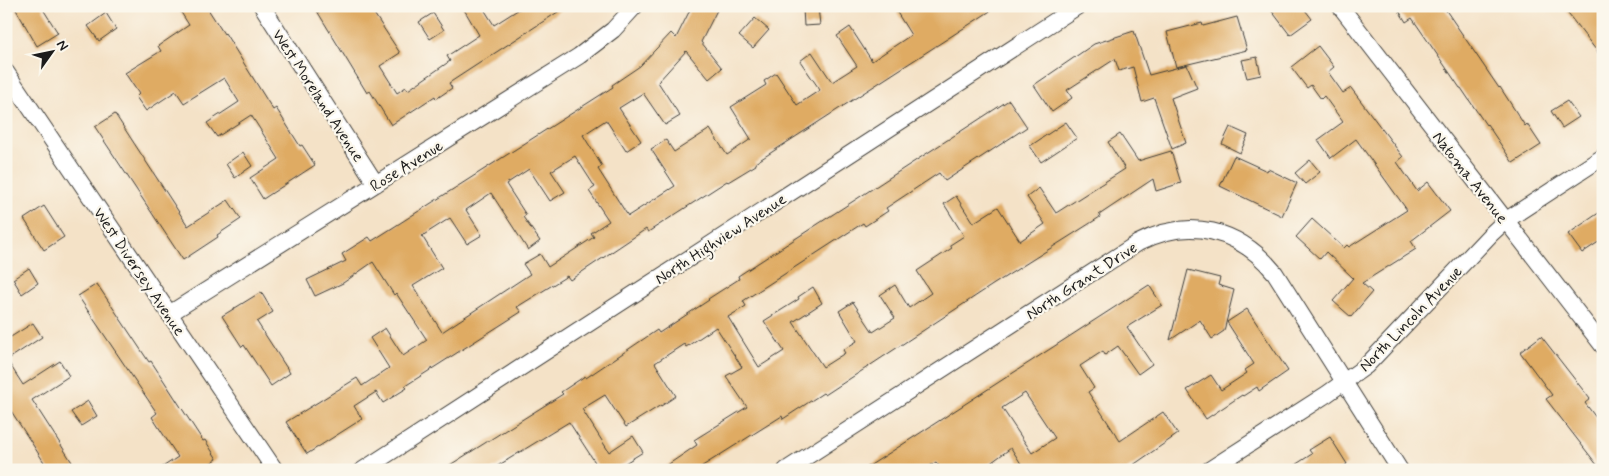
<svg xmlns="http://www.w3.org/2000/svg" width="1609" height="476" font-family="Mynerve,sans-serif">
	<rect width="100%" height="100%" fill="#fbf7ec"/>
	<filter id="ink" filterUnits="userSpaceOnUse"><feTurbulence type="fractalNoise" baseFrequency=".02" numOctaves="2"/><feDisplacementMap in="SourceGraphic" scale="10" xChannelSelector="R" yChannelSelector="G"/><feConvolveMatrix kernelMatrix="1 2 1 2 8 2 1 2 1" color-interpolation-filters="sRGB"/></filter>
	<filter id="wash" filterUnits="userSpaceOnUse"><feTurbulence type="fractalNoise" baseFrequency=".0096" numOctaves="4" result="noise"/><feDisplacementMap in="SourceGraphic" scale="20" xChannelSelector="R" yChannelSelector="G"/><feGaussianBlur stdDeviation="1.12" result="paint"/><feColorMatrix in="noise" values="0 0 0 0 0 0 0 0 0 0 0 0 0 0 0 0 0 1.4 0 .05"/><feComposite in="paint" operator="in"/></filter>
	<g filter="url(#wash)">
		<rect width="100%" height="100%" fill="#f4e2c7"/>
		<g id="blocks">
			<path fill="#dfab64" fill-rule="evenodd" d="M14,6h27l17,27 -21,13z
				M177,6h29l18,28 1,-1 48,77 3,-2 24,38 2,-1 13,20 -52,34 -13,-21 29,-19 -28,-44 -34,22 -10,-14 32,-21 -15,-24 -40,25 -8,-12 -30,20 -10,-14 3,-3 -14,-21 36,-22 -3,-5 31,-21z
				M314,6h55l31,47 -20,13 17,27 9,-6 2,3 42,-29 -3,-5 32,-21 -17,-29h20l12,19 30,-19h43l-118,77 3,5 -16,11 -1,-3 -44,29 -21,-34 -3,2z
				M692,6h27l-18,36 21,26 -13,11 -23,-28 -28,31 22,34 -15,9 -22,-32 -24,15 22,33 -15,10 -20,-31 -23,15 19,31 -4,3 30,47 47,-30 -24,-37 15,-9 8,12 36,-23 17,26 24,-16 -20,-32 35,-22 -2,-4 12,-8 21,32 23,-15 -20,-29 12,-9 20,30 25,-16 -20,-30 13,-9 22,34 39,-26 -18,-29h105l-243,157 1,2 -28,17 -1,-1 -79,51 -2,-3 -76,51 -3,-4 -50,31 4,5 -116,74 2,2 -24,15 -7,-11 -22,14 8,13 -55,35 -21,-32 71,-44 5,8 27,-18 -19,-30 15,-10 18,28 24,-16 -31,-47 -2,2 -21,-33 -30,21 -28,13 -8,-16 39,-19 -4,-7 27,-17 3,4 241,-154 -1,-2 28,-19 31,-33 5,5zM575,156l20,31 -6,4 20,30 -18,12 3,4 -46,30 -8,-13 -17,10 7,10 -88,58 -29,-46 29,-18 -20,-32 28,-18 17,26 15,-9 -16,-25 25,-17 37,57 12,-9 -17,-24 3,-2 -20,-31 23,-15 21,32 15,-9 -14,-21z
				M1268,6h34l10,13 -22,16z
				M1396,6h47l56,82 1,-1 25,39 2,-2 14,21 -28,18 -26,-39 -1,1 -25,-37h-1l-48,-70 -6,4z
				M1562,6h41v53z
				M818,7l2,18 -16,1 -1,-18z
				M106,13l10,16 -17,12 -11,-15z
				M433,13l11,17 -14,9 -11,-17z
				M1237,17l10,33 -71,17 -9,-35 35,-9 1,3z
				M755,18l14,12 -16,18 -14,-12z
				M1134,31l15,44 38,-10 10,23 -26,10 15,45 -14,6 -18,-51 -12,4 -9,-35 -14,4 -4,-12 -48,31 5,8 -20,14 -18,-27 60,-41z
				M1318,46l16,21 -6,5 15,21 8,-5 52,69 -6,5 20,29 11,-9 22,29 -39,30 5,8 -54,34 10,9 -21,25 -18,-16 20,-23 -27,-26 -6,7 -24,-22 16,-18 32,29 3,-3 2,2 58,-37 -51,-71 -25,19 -13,-18 25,-18 -19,-26 -3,3 -10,-14 -4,3 -16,-21z
				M1257,57l4,18 -14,3 -5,-18z
				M1009,100l18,27 -82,54 -6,-8 -53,35 2,3 -23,15 -2,-3 -120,78 3,5 -18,11 31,50 25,-16 -20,-30 35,-22 -1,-2 15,-10 9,16 -29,19 30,45 22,-14 -2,-3 14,-9 -18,-30 14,-9 20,30 22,-14 -15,-23 15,-10 14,23 22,-15 -14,-22 35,-23 -2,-3 14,-9 -20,-32 12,-8 17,27 25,-16 22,34 25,-17 -18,-27 12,-9 17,25 69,-44 -17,-27 12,-8 18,27 33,-10 10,32 -25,8 -3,-12 -54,36 1,2 -106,67 -169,111 -2,-2 -40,26 -1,-3 -86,54h-36l37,-25 -3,-5 53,-33 -21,-31 16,-9 -26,-40 -30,20 -2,-3 -29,19 21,33 -15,10v-1l-35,22 -21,-32 -23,14 27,43 24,-16 10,16 -29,18h-14l-31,-48 -78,48h-49l121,-76 -2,-2 24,-16 1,2 71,-48 2,3 50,-33 -1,-1 31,-20 -1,-3z
				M1567,101l12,16 -17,11 -11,-17z
				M115,114l73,112 40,-26 13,19 -24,16 1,2 -35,23 -88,-133z
				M1066,122l11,16 -36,24 -11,-16z
				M1230,127l18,8 -8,18 -18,-9z
				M243,152l9,14 -17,12 -9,-14z
				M1234,156l33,15 1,-2 29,14 -15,33 -62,-30z
				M1310,160l10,12 -15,12 -10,-11z
				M44,206l20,31 -20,13 -20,-31z
				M1603,210v29l-21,14 -14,-19z
				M29,268l9,15 -16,11 -9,-15z
				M1188,270l32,8 -2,7 16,5 -10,41 -12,8 -12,-19 -30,20z
				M97,284l52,78 2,-1 52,80 2,-1 12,19 -17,11h-42l20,-13 -26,-40 5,-4 -79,-117z
				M1149,285l13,20 -35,22 25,37 -14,10 -20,-28 -13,9 -2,-4 -23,15 14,22 -6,4 32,49 43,-29 15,22 -52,36h-101l-14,-22 -30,22h-39l-6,-8 -12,8h-61zM1025,393l30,45 -23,15 -30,-45z
				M261,292l12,20 -16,10 33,51 -19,13 -27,-41 -2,2 -20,-31z
				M1247,309l41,62 -29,20 -2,-4 -14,9 -1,-1 -36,24 -19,-29 24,-15 10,15 26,-17 -2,-3 9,-6 -27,-42z
				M33,323l9,14 -35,23 16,25 37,-24 9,15 -37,24 45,70h-28l-43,-67v-63z
				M1541,336l49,63 -5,4 18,24v43h-2l-55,-71 6,-4 -32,-43z
				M88,401l9,15 -16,10 -10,-14z
				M1330,437l17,27 -8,6h-52l25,-16 -3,-4z"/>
		</g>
	</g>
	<g filter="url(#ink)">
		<use href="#blocks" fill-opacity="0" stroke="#3c3a36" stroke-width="1"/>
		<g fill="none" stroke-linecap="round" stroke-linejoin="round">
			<defs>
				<path id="street" d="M262,6l114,178
					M1340,6l263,340
					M6,72l269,398
					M169,314l410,-258 34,-26 22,-24
					M363,470l715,-464
					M786,470l352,-227c51,-27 101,-14 137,30l125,197
					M1209,470l118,-76 39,-28 124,-131 15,-14 98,-64"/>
			</defs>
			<use href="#street" stroke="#3c3a36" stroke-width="18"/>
			<use href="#street" stroke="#fff" stroke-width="16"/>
		</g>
	</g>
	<g text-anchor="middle" stroke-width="4.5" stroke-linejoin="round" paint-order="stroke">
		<g font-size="16" fill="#1c1c1c" stroke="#fbf7ec">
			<text transform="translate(319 95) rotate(57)" y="6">West Moreland Avenue</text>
			<text transform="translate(406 165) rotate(-32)" y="6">Rose Avenue</text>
			<text transform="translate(1471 177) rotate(52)" y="6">Natoma Avenue</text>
			<text transform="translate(720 238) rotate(-33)" y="6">North Highview Avenue</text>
			<text transform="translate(140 271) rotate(56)" y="6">West Diversey Avenue</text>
			<text transform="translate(1081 280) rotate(-33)" y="6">North Grant Drive</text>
			<text transform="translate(1410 318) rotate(-46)" y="6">North Lincoln Avenue</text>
		</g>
	</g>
	<rect width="1609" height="476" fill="none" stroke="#fbf7ec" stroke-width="25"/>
	<g transform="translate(52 52) rotate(57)" stroke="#fbf7ec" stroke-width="4" paint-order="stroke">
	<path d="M0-4L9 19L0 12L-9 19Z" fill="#1c1c1c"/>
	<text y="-8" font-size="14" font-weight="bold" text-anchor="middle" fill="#1c1c1c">N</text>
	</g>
</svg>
